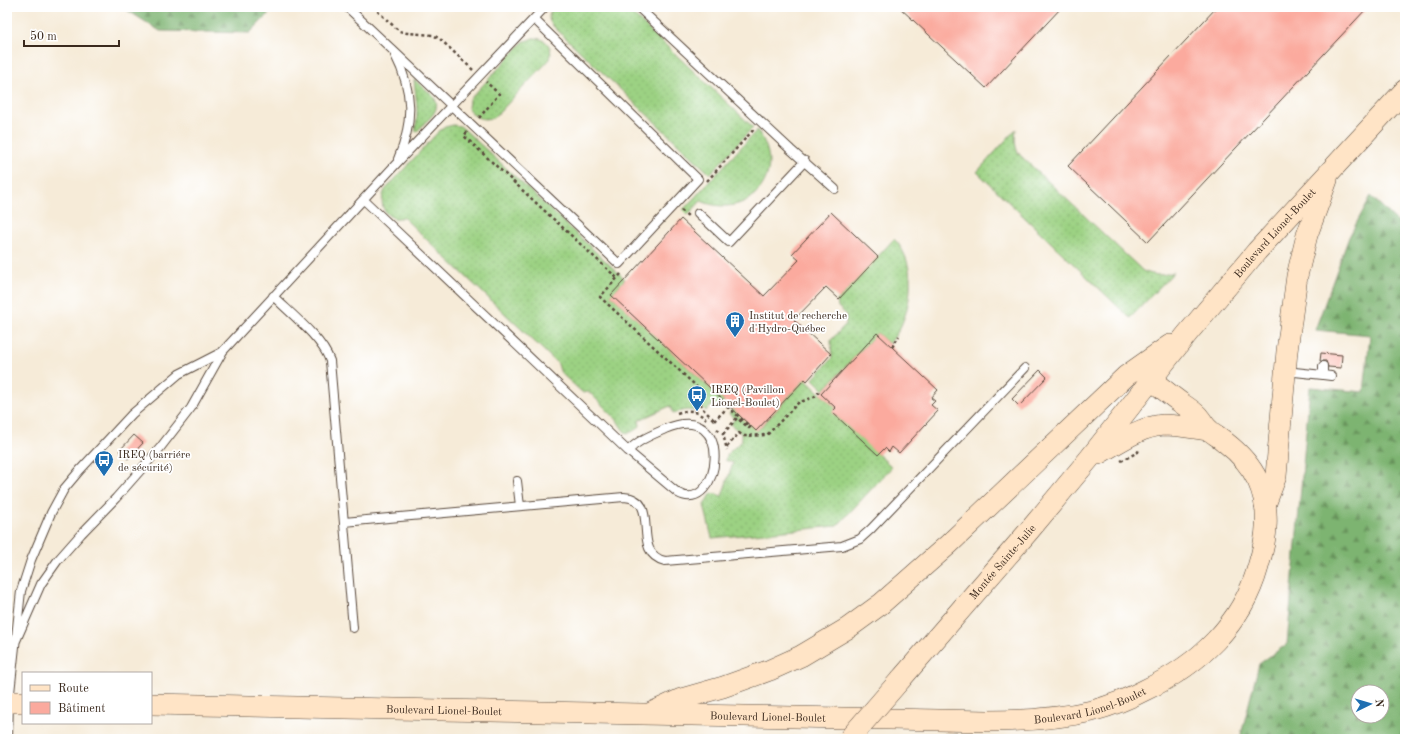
<svg xmlns="http://www.w3.org/2000/svg" width="1412" height="746" font-family="'Old Standard TT',serif">
	<defs>
		<pattern id="grass-dots" width="8" height="8" patternUnits="userSpaceOnUse"><rect width="8" height="8" fill="#9cd283"/><path d="M2 2h.1M6 6h.1" fill="none" stroke="#87b471" stroke-width="1.8" stroke-linecap="round"/></pattern>
		<pattern id="forest-firs" width="22" height="20" patternUnits="userSpaceOnUse"><rect width="22" height="20" fill="#7db471"/><path d="M5 1l3.5 6h-7zM16 11l3.5 6h-7z" fill="#68935c"/></pattern>
	</defs>
	<rect width="100%" height="100%" fill="#fff"/>
	<filter id="ink" filterUnits="userSpaceOnUse"><feTurbulence type="fractalNoise" baseFrequency=".025" numOctaves="2"/><feDisplacementMap in="SourceGraphic" scale="8" xChannelSelector="R" yChannelSelector="G"/><feConvolveMatrix kernelMatrix="1 2 1 2 8 2 1 2 1" color-interpolation-filters="sRGB"/></filter>
	<filter id="wash" filterUnits="userSpaceOnUse"><feTurbulence type="fractalNoise" baseFrequency=".012" numOctaves="4" result="noise"/><feDisplacementMap in="SourceGraphic" scale="16" xChannelSelector="R" yChannelSelector="G"/><feGaussianBlur stdDeviation="0.9" result="paint"/><feColorMatrix in="noise" values="0 0 0 0 0 0 0 0 0 0 0 0 0 0 0 0 0 1.4 0 .05"/><feComposite in="paint" operator="in"/></filter>
	<g filter="url(#wash)">
		<rect width="100%" height="100%" fill="#f6ebd8"/>
		<path fill="url(#grass-dots)" stroke="#6c7e50" d="M554,7h71l128,120 -43,47 -157,-148c-6,-7 -5,-12 1,-19z
			M533,38c13,0 20,8 17,21l-55,58c-11,4 -20,2 -27,-9l1,-8 54,-58z
			M414,80h1c12,12 32,20 15,38 -4,4 -9,10 -14,14l-1,-2c4,-18 1,-32 -1,-50z
			M453,125l7,1 4,3 161,150 -14,16 113,106 -5,6 -4,-4 -9,8 -3,-3 -4,-1 -4,4 -8,-1 -14,3 -3,-7 -31,14 1,6c-17,15 -16,2 -25,-8l-24,-24 -3,-2 -5,1 -21,-19 -2,-3 -2,-7 -154,-146c-4,-1 -7,1 -10,0 -13,-4 -14,-18 -9,-28l53,-58 7,-5z
			M1016,129c-1,9 -2,19 4,26l123,116c13,5 18,5 31,1l-44,46 -153,-146z
			M757,130c33,43 -8,92 -56,71l-13,14 -5,-5z
			M894,239c26,25 18,80 -5,105l-12,-11 -53,57 -11,-11 19,-21 -1,-18 15,-16v-10l-8,-7 -1,-6z
			M805,379l31,29 -4,4 60,55 -55,59 -125,12 -8,-33 8,-12 10,3 11,-33 -8,-3 4,-8 13,-11 -1,-8 -11,-9 5,-5 -6,-5 4,-5 24,22z"/>
		<path fill="url(#forest-firs)" stroke="#5c6f48" fill-rule="evenodd" d="M122,7h153l-25,26 -90,-2z
			M1371,196l34,33v510h-165l19,-75 28,-20 23,-257 54,5 6,-57 -55,-5 34,-93zM1358,692h24v24h-24z"/>
		<g id="blocks">
			<path fill="#fbaa9e" d="M899,7h163l-76,81z
				M1217,7h151l-220,235 -80,-76z
				M831,212l47,45 -39,42 -13,-12 -32,33 37,34 -24,27 -2,-2 -49,52 -145,-136 70,-76 83,77 35,-36 -7,-6z
				M877,333l61,57 -7,8 4,3 -4,4 7,6 -39,42 -7,-6 -3,5 -4,-4 -7,7 -46,-43 4,-4 -15,-14z
				M1321,353l21,2 -1,13 -13,-1 -2,-6h-6z
				M1040,370l7,7 -28,29 -7,-7z
				M134,435l9,8 -15,16 -9,-8z"/>
		</g>
	</g>
	<g filter="url(#ink)">
		<use href="#blocks" fill-opacity="0" stroke="#57473a" stroke-width="1"/>
		<g fill="none" stroke-linecap="round" stroke-linejoin="round">
			<defs>
				<path id="lane" d="M347,7l272,257 79,-85 -164,-160
					M638,7l153,143 44,39
					M395,55c18,35 19,67 3,104
					M364,200l264,251 50,42c42,24 60,-95 -13,-64 -13,6 -27,11 -37,22
					M698,213l31,29 76,-81
					M273,296c17,17 49,42 57,65l23,267
					M1285,371l38,4v-9
					M1323,375l8,1
					M517,481l3,25
					M344,522l280,-25c39,2 5,56 41,64l177,-15 18,-7 11,-10 154,-161
					M15,643l26,-59 17,-24 23,-26 35,-36 44,-50 31,-40 32,-57 173,-187 149,-157
					M8,739l1,-37 12,-111 10,-31 20,-47 13,-24 16,-19 52,-56 47,-40 43,-22"/>
				<g id="secondary">
					<path d="M1098,454c20,-11 41,-27 65,-29 15,0 31,3 46,5"/>
					<path d="M1265,505l11,-29 11,-125 10,-75 10,-41 20,-55"/>
					<path id="s1" d="M901,679l127,-147 61,-73 98,-125 70,-83 148,-161"/>
					<path d="M7,702h16"/>
					<path id="s2" d="M151,704l836,17c35,0 70,-2 105,-10 18,-5 36,-12 53,-21 53,-25 97,-65 113,-123 9,-29 13,-57 0,-86 -7,-15 -20,-29 -33,-39 -5,-5 -12,-8 -17,-13 -4,-4 -7,-10 -11,-14 -5,-5 -12,-9 -17,-13 -10,-7 -19,-15 -29,-22"/>
					<path d="M653,712l28,-13 42,-12 47,-17 31,-14 47,-28 33,-24 68,-60 177,-168 44,-31"/>
				</g>
			</defs>
			<use href="#lane" stroke="#57473a" stroke-width="10"/>
			<use href="#secondary" stroke="#57473a" stroke-width="22"/>
			<path stroke="#57473a" stroke-width="2.5" stroke-dasharray="3 3" stroke-linecap="butt" d="M373,7l26,24 8,2 26,2 7,4 33,31
				M479,118l20,-24 -13,-12
				M467,132l-3,4 153,142
				M707,181l48,-53
				M681,210l8,7
				M621,274l-21,23 96,89 6,22 12,12
				M892,347l7,-11
				M677,413c13,-4 18,-3 29,6
				M714,421l15,-15
				M717,429l6,5 4,16
				M723,434l14,-16 12,10 1,-1 -22,-20
				M727,447l12,-14 5,3 23,-1 31,-32 16,-6 5,-5
				M1121,461l17,-9 1,-3"/>
			<use href="#lane" stroke="#fff" stroke-width="8"/>
			<use href="#secondary" stroke="#ffe4c6" stroke-width="21"/>
			<defs>
				<path id="secondary-bridge" d="M849,739l52,-60"/>
			</defs>
			<use href="#secondary-bridge" stroke="#57473a" stroke-width="22" stroke-linecap="butt"/>
			<use href="#secondary-bridge" stroke="#ffe4c6" stroke-width="21"/>
		</g>
	</g>
	<defs>
		<symbol id="building-pin" viewBox="-11 -11 22 30"><path d="M0 17L-7.5 6A9.5 9.5 0 1 1 7.5 6Z" fill="#1f6fb2" stroke="#fff"/><path d="M-4-6H4V6H1V3H-1V6H-4ZM-2.5-4.3h1.7v1.8h-1.7ZM.8-4.3h1.7v1.8H.8ZM-2.5-1h1.7V.8h-1.7ZM.8-1h1.7V.8H.8Z" fill="#fff"/></symbol>
		<symbol id="bus-pin" viewBox="-11 -11 22 30"><path d="M0 17L-7.5 6A9.5 9.5 0 1 1 7.5 6Z" fill="#1f6fb2" stroke="#fff"/><path d="M-5-6H5V4H4V6H2V4H-2V6H-4V4H-5ZM-3.5-4V0h7V-4ZM-3.5 1.2v1.5H-2V1.2ZM2 1.2v1.5H3.5V1.2Z" fill="#fff"/></symbol>
	</defs>
	<g fill-rule="evenodd">
		<use href="#building-pin" x="724" y="310" width="22" height="30"/>
		<use href="#bus-pin" x="686" y="384" width="22" height="30"/>
		<use href="#bus-pin" x="93" y="449" width="22" height="30"/>
	</g>
	<g text-anchor="middle" stroke-width="3.5" stroke-linejoin="round" paint-order="stroke">
		<g font-size="11" fill="#3b2a1e" stroke="#fff">
			<text dy="4" stroke="none"><textPath href="#s1" startOffset="582">Boulevard Lionel-Boulet</textPath></text>
			<text dy="4" stroke="none"><textPath href="#s1" startOffset="155">Montée Sainte-Julie</textPath></text>
			<text dy="4" stroke="none"><textPath href="#s2" startOffset="941">Boulevard Lionel-Boulet</textPath></text>
			<text dy="4" stroke="none"><textPath href="#s2" startOffset="293">Boulevard Lionel-Boulet</textPath></text>
			<text dy="4" stroke="none"><textPath href="#s2" startOffset="617">Boulevard Lionel-Boulet</textPath></text>
		</g>
		<g font-size="11" fill="#3b2a1e" stroke="#fff" text-anchor="start">
			<text x="749" y="319">Institut de recherche<tspan x="749" dy="13">d'Hydro-Québec</tspan></text>
			<text x="711" y="393">IREQ (Pavillon<tspan x="711" dy="13">Lionel-Boulet)</tspan></text>
			<text x="118" y="458">IREQ (barriére<tspan x="118" dy="13">de sécurité)</tspan></text>
		</g>
	</g>
	<rect width="1412" height="746" fill="none" stroke="#fff" stroke-width="24"/>
	<rect x="22" y="672" width="130" height="52" fill="#ffffff" stroke="#b1aaa5"/>
	<rect x="30" y="685" width="20" height="6" fill="#ffe4c6" stroke="#b1aaa5"/>
	<text x="58" y="692" font-size="12" fill="#3b2a1e">Route</text>
	<rect x="30" y="702" width="20" height="12" fill="#fbaa9e" stroke="#b1aaa5"/>
	<text x="58" y="712" font-size="12" fill="#3b2a1e">Bâtiment</text>
	<g transform="translate(1370 704) rotate(85)"><circle r="19" fill="#ffffff" stroke="#b1aaa5"/>
	<path d="M0-3L7 15L0 10L-7 15Z" fill="#1f6fb2"/>
	<text y="-6" font-size="11" font-weight="bold" text-anchor="middle" fill="#3b2a1e">N</text>
	</g>
	<path d="M24 40v6h95v-6" fill="none" stroke="#3b2a1e" stroke-width="2"/>
	<text x="30" y="40" font-size="12" fill="#3b2a1e" stroke="#ffffff" stroke-width="3" paint-order="stroke">50 m</text>
</svg>
